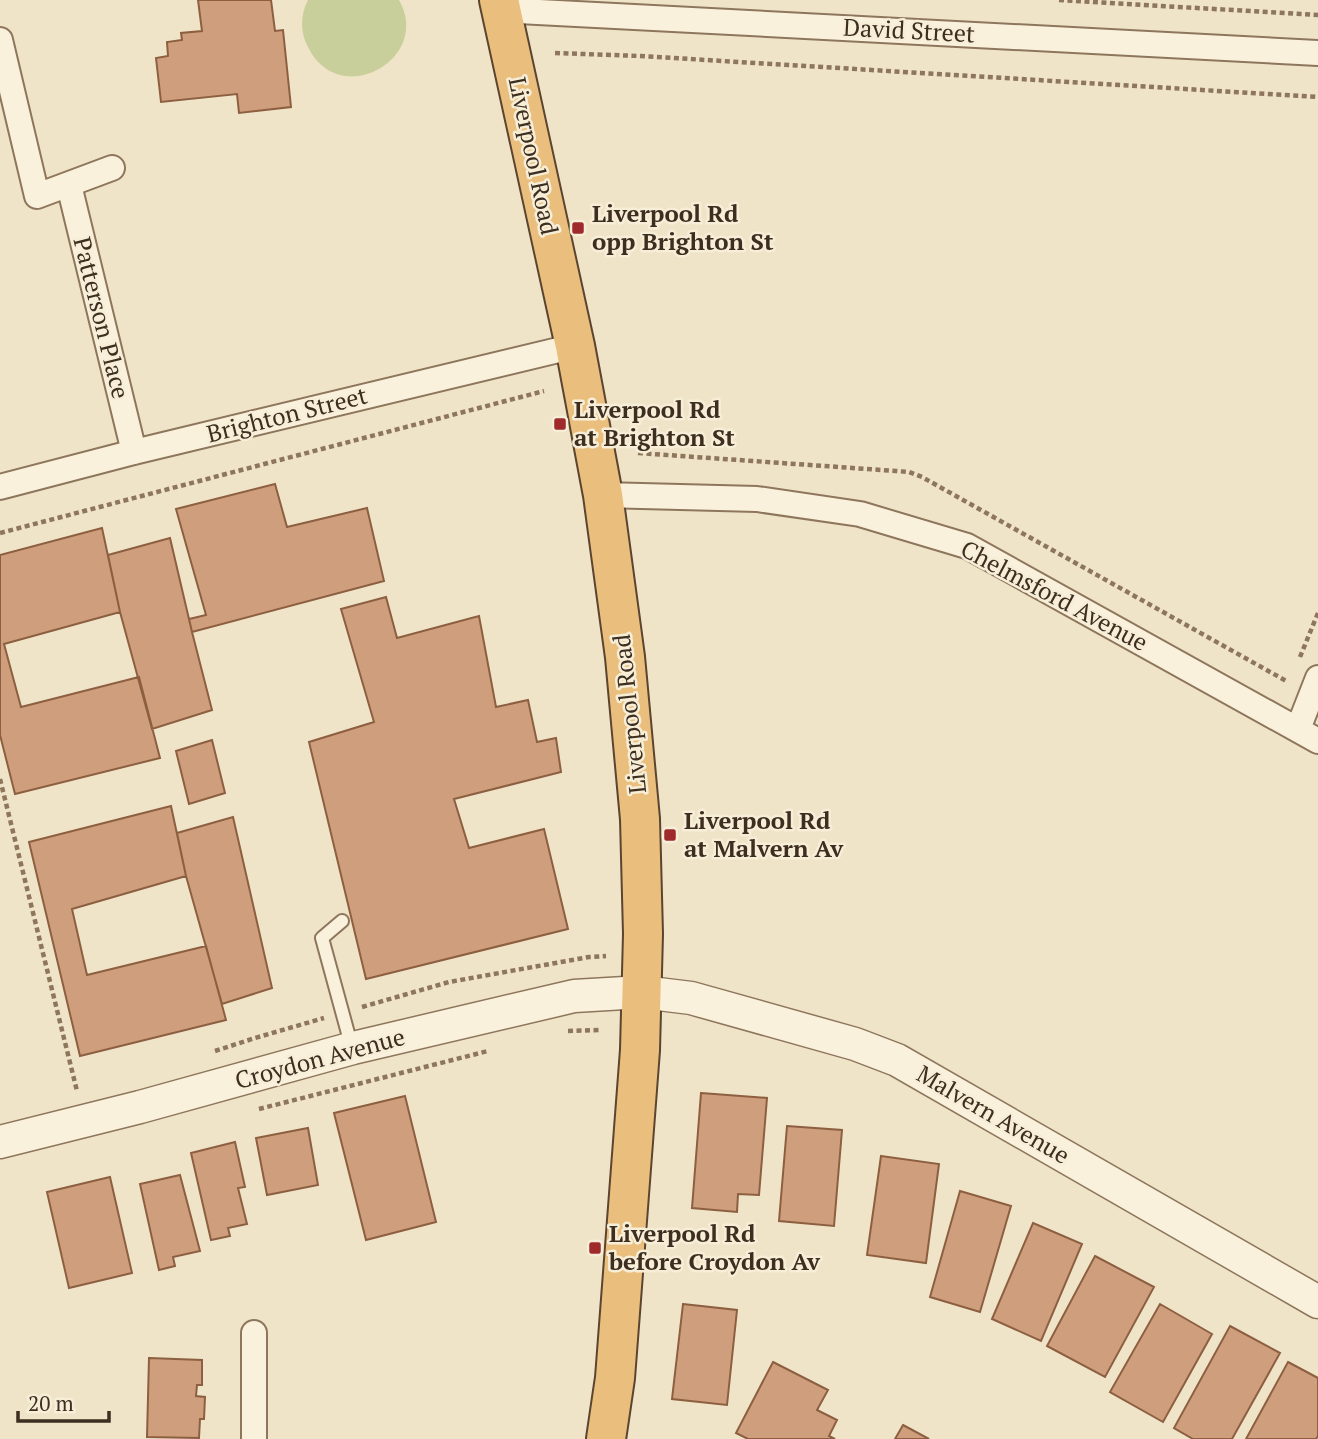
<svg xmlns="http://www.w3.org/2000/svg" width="1318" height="1439" font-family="'PT Serif',serif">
	<rect width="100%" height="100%" fill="#f0e4c8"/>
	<path fill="#c9cf9b" d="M308,0h91c34,59 -60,111 -91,47 -8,-14 -8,-32 0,-47z"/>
	<path fill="#cf9f7d" stroke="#8d5f41" stroke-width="2" d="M198,0h73l4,31 8,-1 8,77 -52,6 -2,-19 -76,8 -5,-44 12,-2 -1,-14 15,-2 -1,-7 21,-2z
		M275,484l12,43 80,-19 17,73 -192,51 -3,-13 17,-4 -30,-106z
		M102,528l18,84 -116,32 17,63 118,-30 21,81 -145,36 -15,-59v-180z
		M170,538l22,94 20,78 -60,19 -32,-117 -12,-57z
		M386,597l11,41 82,-22 17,91 32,-7 9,42 19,-4 5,34 -107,27 15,49 75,-19 24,100 -202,50 -57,-237 65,-20 -33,-113z
		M212,740l13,53 -36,11 -13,-53z
		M171,806l15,70 -114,33 15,66 119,-29 20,74 -146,36 -51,-214z
		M233,817l39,171 -50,16 -36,-128 -9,-43z
		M701,1093l66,5 -8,97 -21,-1 -1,18 -45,-4z
		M405,1096l31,126 -70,18 -32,-127z
		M787,1126l55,4 -8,96 -55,-5z
		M308,1128l10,57 -51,10 -11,-57z
		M235,1142l10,45 -7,1 9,36 -19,4 2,8 -19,4 -20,-87z
		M881,1156l58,8 -13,99 -59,-8z
		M180,1175l20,76 -27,6 2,9 -16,4 -19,-86z
		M110,1177l22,96 -63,15 -22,-96z
		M960,1191l51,15 -31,106 -50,-15z
		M1033,1223l49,21 -41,97 -49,-22z
		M1095,1256l59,31 -49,90 -58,-31z
		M683,1304l54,6 -10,95 -55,-6z
		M1160,1304l52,30 -49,88 -53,-30z
		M1230,1326l50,27 -48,86h-39l-19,-11z
		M149,1358l53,2v25h-5l-1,11 9,1 -1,22h-4l-1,19 -52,-1z
		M773,1362l55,28 -11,20 20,10 -8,16 6,3h-87l-12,-6z
		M1288,1362l30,16v58l-2,3h-70z
		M903,1425l26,14h-34z"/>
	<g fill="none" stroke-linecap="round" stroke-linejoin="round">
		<defs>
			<path id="service" d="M342,921l-20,17 30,110"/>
			<path id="minor" d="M501,10l817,43
				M0,40l37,156 75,-28
				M69,185l65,267
				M0,487l134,-35 441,-106
				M603,495l154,4 103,15 107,32 351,195
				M1298,729l20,-51
				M254,1439v-106"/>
			<path id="tertiary" d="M0,1142l140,-35 213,-59 221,-52 68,-4 49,6 164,46 42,16 421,242"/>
			<path id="trunk" d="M499,0l76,346 28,149 22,162 15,162 3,115 -3,116 -25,328 -9,61"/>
		</defs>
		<use href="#service" stroke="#8d765c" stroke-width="16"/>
		<use href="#minor" stroke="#8d765c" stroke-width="28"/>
		<use href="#tertiary" stroke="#8d765c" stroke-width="35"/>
		<use href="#trunk" stroke="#5b4430" stroke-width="42"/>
		<path stroke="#8d765c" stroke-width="4.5" stroke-dasharray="5 3.5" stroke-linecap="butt" d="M1059,0l259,15
			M555,53l85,3 678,41
			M638,453l258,18 13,1 13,5 366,205
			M0,533l544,-142
			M1300,657l18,-44
			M0,779l77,312
			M362,1007l87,-25 140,-25 17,-1
			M568,1031l34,-1
			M215,1051l40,-13 69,-20
			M259,1109l229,-58"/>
		<use href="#service" stroke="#faf1dc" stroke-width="12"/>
		<use href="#minor" stroke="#faf1dc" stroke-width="24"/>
		<use href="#tertiary" stroke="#faf1dc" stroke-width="32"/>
		<use href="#trunk" stroke="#eabe7c" stroke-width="38"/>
	</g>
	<g fill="#9e2a2b" stroke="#f7eed8" stroke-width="2.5">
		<rect x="571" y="221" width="14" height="14" rx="3.5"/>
		<rect x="553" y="417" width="14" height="14" rx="3.5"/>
		<rect x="663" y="828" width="14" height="14" rx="3.5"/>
		<rect x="588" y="1241" width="14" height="14" rx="3.5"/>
	</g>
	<g text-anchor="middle" stroke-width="5" stroke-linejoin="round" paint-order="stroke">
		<g font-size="24" fill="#3d2e20" stroke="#f7eed8">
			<text transform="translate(909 31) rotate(3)" y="8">David Street</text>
			<text transform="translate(533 156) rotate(78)" y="8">Liverpool Road</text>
			<text transform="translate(101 318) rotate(76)" y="8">Patterson Place</text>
			<text transform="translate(287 415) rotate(-14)" y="8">Brighton Street</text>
			<text transform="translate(1054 596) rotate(28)" y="8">Chelmsford Avenue</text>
			<text transform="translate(630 714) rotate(-96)" y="8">Liverpool Road</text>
			<text transform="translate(320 1059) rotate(-15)" y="8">Croydon Avenue</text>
			<text transform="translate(993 1115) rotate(30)" y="8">Malvern Avenue</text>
		</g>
		<g font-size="24" font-weight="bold" fill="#3d2e20" stroke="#f7eed8" text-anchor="start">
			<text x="592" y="222">Liverpool Rd<tspan x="592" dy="28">opp Brighton St</tspan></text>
			<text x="574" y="418">Liverpool Rd<tspan x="574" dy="28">at Brighton St</tspan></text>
			<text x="684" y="829">Liverpool Rd<tspan x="684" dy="28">at Malvern Av</tspan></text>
			<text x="609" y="1242">Liverpool Rd<tspan x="609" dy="28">before Croydon Av</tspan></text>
		</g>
	</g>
	<path d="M18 1411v10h91v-10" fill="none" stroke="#3d2e20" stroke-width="3.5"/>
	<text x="28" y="1411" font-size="21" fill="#3d2e20" stroke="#f7eed8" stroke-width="5" paint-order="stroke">20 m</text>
</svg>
